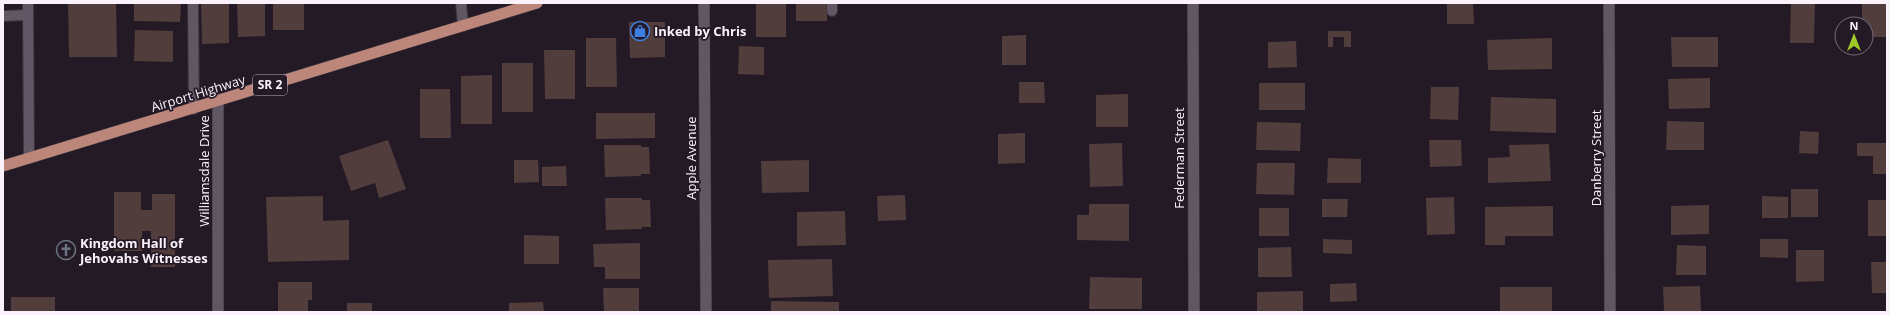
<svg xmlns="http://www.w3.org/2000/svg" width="1890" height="315" font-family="'Open Sans',sans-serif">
	<rect width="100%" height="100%" fill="#241a26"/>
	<path fill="#503d3c" d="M68,3h48l1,54h-48z
		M134,3h47l-1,19 -46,-1z
		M201,3h28v40l-27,1z
		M237,3h28v33l-27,1z
		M273,3h31v27h-31z
		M756,3h30v34h-30z
		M796,3h31v18h-31z
		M1447,3h26l1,21h-27z
		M1791,3h24l-1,40h-24z
		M1862,3h25v34h-21v-13h-4z
		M629,22h36v35l-35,1z
		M135,30l38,1v31l-39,-1z
		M1328,31h23v16h-7v-10h-11v10h-5z
		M1026,35v30h-24v-29z
		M1671,37h47v30h-46z
		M586,38h30l1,49h-31z
		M1552,38v31l-64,1 -1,-30z
		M1296,41l1,26 -29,1v-26z
		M739,46l25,1v28l-26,-1z
		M544,50h31v49h-30z
		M502,63h31v49h-31z
		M492,75v49h-31v-48z
		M1710,78v30l-41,1 -1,-30z
		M1019,82h25l1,21h-26z
		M1259,83h46v27h-46z
		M1431,87h28l-1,33 -28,-1z
		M420,89h30l1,49h-31z
		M1128,94v33h-32v-32z
		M1491,97l65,2v34l-66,-2z
		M596,113h59v25l-59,1z
		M1667,121l37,1v28h-38z
		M1257,122l44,1 -1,28 -44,-1z
		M1800,131l19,1 -1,22 -19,-1z
		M1025,133v30l-27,1v-30z
		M388,140l18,49 -27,9 -4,-15 -24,8 -12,-35z
		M1429,140h32l1,26 -32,1z
		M1122,143l1,43 -33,1 -1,-43z
		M1857,143h30v31h-14v-18h-16z
		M1549,144l2,37 -63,2v-25l22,-1 -1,-12z
		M604,145h37v2h8l1,27h-9v2l-36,1z
		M1328,158l33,1v24h-34z
		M514,160h24l1,22 -25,1z
		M809,160v32l-47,1 -1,-32z
		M1257,163h38l-1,32 -38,-1z
		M566,166l1,20h-25v-19z
		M1791,189h27v28h-27z
		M114,192h27v18h11v-16h23v73h-24v-36h-9v20h-28z
		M905,195l1,25 -28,1 -1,-25z
		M323,196v25l26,-1v40l-81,2 -2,-65z
		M1762,196l26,1v21h-26z
		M1454,197l1,37 -28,1 -1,-37z
		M605,198h37v2h8l1,27h-9v2l-36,1z
		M1322,199h26l-1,18h-25z
		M1868,200h19v36h-19z
		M1089,204h40v37l-52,-1v-25h12z
		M1709,205v29l-38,1v-29z
		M1553,206v30h-48v9h-20v-38z
		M1259,208h30v28h-30z
		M845,211l1,34 -49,1v-34z
		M524,235l35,1v28h-35z
		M1323,239l29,1v14l-29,-1z
		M1760,239h28v19l-28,-1z
		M640,243v36h-35v-12h-11l-1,-23z
		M1677,245l29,1v29h-30z
		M1291,247l1,30h-34v-29z
		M1796,250h28v31l-28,1z
		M832,259l1,37 -64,2 -1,-38z
		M1871,262h16v31h-15z
		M1090,277l52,1v31h-53z
		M278,282h34v18h-4v12h-30z
		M1356,283l1,18 -27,1v-18z
		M1700,286l1,26h-37l-1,-25z
		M1500,287h52v25h-52z
		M603,288h36v24h-35z
		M1303,291v21h-46v-20z
		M11,297h44v15h-44z
		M771,301l68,1v10h-68z
		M543,302l1,10h-35v-9z
		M347,303h25v9h-25z"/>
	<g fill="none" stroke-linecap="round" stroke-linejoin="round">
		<defs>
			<path id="service" d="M28,3l1,155
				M193,3l1,106
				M461,3l2,23
				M832,3v8
				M3,16l25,-1"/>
			<path id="minor" d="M704,3l2,309
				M1193,3l1,309
				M1609,3l1,309
				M218,102v210"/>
			<path id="primary" d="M3,166l534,-163"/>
		</defs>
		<use href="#service" stroke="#3c343e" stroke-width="12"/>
		<use href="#minor" stroke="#3c343e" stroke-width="12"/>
		<use href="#primary" stroke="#3c343e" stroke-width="12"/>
		<use href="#service" stroke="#615664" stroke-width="10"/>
		<use href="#minor" stroke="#615664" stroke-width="11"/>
		<use href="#primary" stroke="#bc877a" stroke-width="11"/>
	</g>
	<defs>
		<symbol id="shop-ring" viewBox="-11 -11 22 22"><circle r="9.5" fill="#241a26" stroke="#3f7fe0" stroke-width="1.5"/><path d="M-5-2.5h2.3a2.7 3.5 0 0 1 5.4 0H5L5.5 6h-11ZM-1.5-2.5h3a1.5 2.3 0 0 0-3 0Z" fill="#3f7fe0"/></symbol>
		<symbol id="church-ring" viewBox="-11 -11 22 22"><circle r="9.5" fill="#241a26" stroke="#6b7280" stroke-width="1.5"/><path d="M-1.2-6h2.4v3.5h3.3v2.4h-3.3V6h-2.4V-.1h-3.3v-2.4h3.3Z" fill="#6b7280"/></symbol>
	</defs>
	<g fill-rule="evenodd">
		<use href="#shop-ring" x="629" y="20" width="22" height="22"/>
		<use href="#church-ring" x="55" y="239" width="22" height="22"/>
	</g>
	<g text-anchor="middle" stroke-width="3.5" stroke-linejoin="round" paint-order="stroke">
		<rect fill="#241a26" stroke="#b9b1bb" stroke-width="1" x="253" y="75" width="34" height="20" rx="3"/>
		<g font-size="12" font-weight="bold" fill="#f9f2fb">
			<text x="270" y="89">SR 2</text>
		</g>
		<g font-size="13" font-weight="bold" fill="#f9f2fb" stroke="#241a26" text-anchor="start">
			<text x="654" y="36">Inked by Chris</text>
			<text x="80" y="248">Kingdom Hall of<tspan x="80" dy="15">Jehovahs Witnesses</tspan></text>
		</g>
		<g font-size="13" fill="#f9f2fb" stroke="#241a26">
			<text transform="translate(198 93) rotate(-17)" y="5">Airport Highway</text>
			<text transform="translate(691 158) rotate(-90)" y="5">Apple Avenue</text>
			<text transform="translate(1179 158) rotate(-90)" y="5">Federman Street</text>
			<text transform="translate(1596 158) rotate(-90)" y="5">Danberry Street</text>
			<text transform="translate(204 171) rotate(-90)" y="5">Williamsdale Drive</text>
		</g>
	</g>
	<rect width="1890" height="315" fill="none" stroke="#f9f2fb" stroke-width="8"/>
	<g transform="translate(1854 36)"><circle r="19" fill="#241a26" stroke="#79707b"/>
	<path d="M0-3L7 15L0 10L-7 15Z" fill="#a1c929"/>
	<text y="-6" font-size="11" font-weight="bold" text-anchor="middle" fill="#f9f2fb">N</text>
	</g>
</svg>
